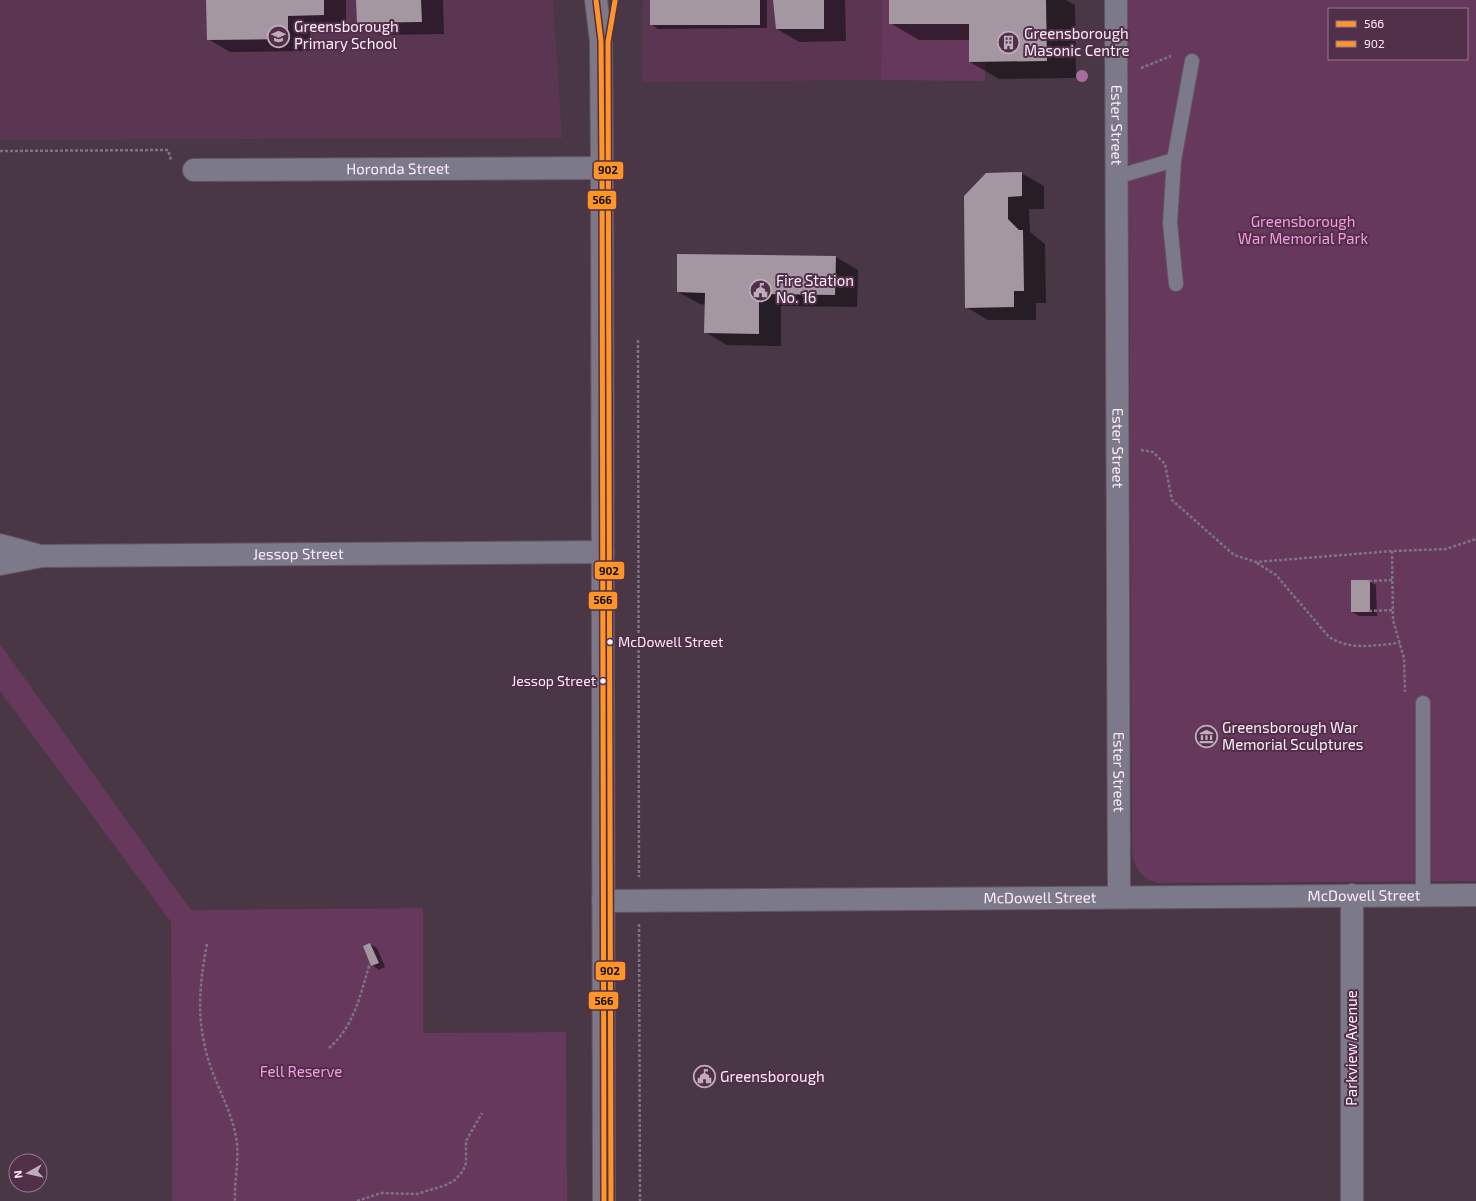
<svg xmlns="http://www.w3.org/2000/svg" width="1476" height="1201" font-family="'Exo 2',sans-serif">
	<rect width="100%" height="100%" fill="#493745"/>
	<path fill="#5b3653" d="M0,0h553l9,138 -562,2z
		M643,0h239l-1,80 -239,2z"/>
	<path fill="#66385b" fill-rule="evenodd" d="M882,0h7v24h80v38h16v19l-104,-1z
		M1128,0h348v881l-318,2c-19,-5 -24,-17 -26,-35zM1329,9h138v50h-138z
		M0,644l191,266 232,-2v125l143,-1 1,169h-395l-1,-279 -171,-231z"/>
	<path fill="#0007" d="M207,0h236l1,34 -64,1 -22,-13 -1,-22h-11v28h-36v23l-80,1 -22,-13z
		M651,0h116v28l-109,1 -7,-5z
		M774,0h71l1,41 -47,1 -22,-13z
		M890,0h176l9,5 1,73 -77,1 -29,-17v-22h-51l-29,-17z
		M1021,173l23,13v23h-15l1,23 15,12 1,59h-10v17h-48l-22,-13 -1,-110z
		M836,257l22,13 -1,37 -76,-1v40l-54,-1 -22,-13v-27l-5,-1 -22,-12z
		M1369,581l7,4 1,31h-18l-7,-4z
		M370,944l7,4 8,19 -6,3 -7,-5z"/>
	<path fill="#a597a1" d="M206,0h118v15l-36,1v23l-81,1z
		M356,0h65l1,22 -65,1z
		M650,0h110v25h-110z
		M773,0h51v29h-48z
		M889,0h157l1,61 -78,1v-38h-80z
		M1022,172v24l-14,1v22l11,11h4l1,61h-10v16l-49,1 -1,-112 22,-23z
		M677,254l159,2 -1,39 -76,-1v40l-55,-1 1,-40 -28,-1z
		M1351,580h19v32h-19z
		M370,943l9,20 -8,3 -8,-20z"/>
	<g fill="none" stroke-linecap="round" stroke-linejoin="round">
		<defs>
			<path id="service" d="M1116,177l58,-17
				M1176,284l-6,-61 4,-63 18,-99
				M1423,895v-192"/>
			<g id="minor">
				<path id="s1" d="M1116,0l3,897"/>
				<path id="s2" d="M194,170l408,-2"/>
				<path d="M0,545l37,10"/>
				<path id="s3" d="M0,564l42,-8 561,-4"/>
				<path d="M1352,1201v-306"/>
			</g>
			<g id="tertiary">
				<path id="s4" d="M603,901l873,-6"/>
			</g>
			<path id="primary" d="M596,0l5,41 1,127 2,1033"/>
		</defs>
		<use href="#service" stroke="#645661" stroke-width="16"/>
		<use href="#minor" stroke="#645661" stroke-width="24"/>
		<use href="#tertiary" stroke="#645661" stroke-width="24"/>
		<use href="#primary" stroke="#645661" stroke-width="24"/>
		<path stroke="#7b7582" stroke-width="2.5" stroke-dasharray="3 2" stroke-linecap="butt" d="M1141,68l30,-12
			M0,151l168,-1 3,10
			M638,340l1,537
			M1141,450l12,2 12,12 7,36 62,55 22,7 136,-11 54,-2 30,-10
			M1392,551l1,69 11,38 1,34
			M1257,563l19,12 53,62c22,14 46,8 71,6
			M1369,581l24,-1
			M1369,611l24,-1
			M639,924l1,277
			M207,944c-8,42 -11,76 2,118 8,25 22,48 27,75 4,21 -2,43 -1,64
			M329,1048c26,-23 31,-53 41,-85
			M357,1201l24,-8 36,1 29,-9 9,-5 8,-9 3,-8v-22l16,-28"/>
		<use href="#service" stroke="#7c798b" stroke-width="14"/>
		<use href="#minor" stroke="#7c798b" stroke-width="22"/>
		<use href="#tertiary" stroke="#7c798b" stroke-width="22"/>
		<use href="#primary" stroke="#7e7786" stroke-width="22"/>
		<defs>
			<path id="bus-1" d="M596,0l5,41 1,127 2,1033"/>
			<path id="bus-2" d="M611,1201l-3,-1159 7,-41"/>
		</defs>
		<use href="#bus-1" stroke="#512f49" stroke-width="8"/>
		<use href="#bus-2" stroke="#512f49" stroke-width="8"/>
		<use href="#bus-1" stroke="#ff9526" stroke-width="5"/>
		<use href="#bus-2" stroke="#ff9526" stroke-width="5"/>
	</g>
	<circle fill="#a96d9b" cx="1082" cy="76" r="6"/>
	<defs>
		<symbol id="school-ring" viewBox="-11 -11 22 22"><circle r="9.5" fill="#512f49" stroke="#bfadba" stroke-width="1.5"/><path d="M0-5L7-2L0 1L-7-2ZM-4 1L0 2.5L4 1V4Q0 6-4 4Z" fill="#bfadba"/></symbol>
		<symbol id="building-ring" viewBox="-11 -11 22 22"><circle r="9.5" fill="#512f49" stroke="#bfadba" stroke-width="1.5"/><path d="M-4-6H4V6H1V3H-1V6H-4ZM-2.5-4.3h1.7v1.8h-1.7ZM.8-4.3h1.7v1.8H.8ZM-2.5-1h1.7V.8h-1.7ZM.8-1h1.7V.8H.8Z" fill="#bfadba"/></symbol>
		<symbol id="civic-ring" viewBox="-11 -11 22 22"><circle r="9.5" fill="#512f49" stroke="#bfadba" stroke-width="1.5"/><path d="M-.6-6.5H3V-4.5H.6V-3L4-1V1h2V6H-6V1h2V-1L-.6-3ZM-1.2 2.5V6h2.4V2.5Z" fill="#bfadba"/></symbol>
		<symbol id="museum-ring" viewBox="-11 -11 22 22"><circle r="9.5" fill="#512f49" stroke="#bfadba" stroke-width="1.5"/><path d="M0-6L6-3V-2H-6V-3ZM-5-1h2V3h-2ZM-1-1h2V3h-2ZM3-1h2V3H3ZM-6 4H6V6H-6Z" fill="#bfadba"/></symbol>
	</defs>
	<g fill-rule="evenodd">
		<use href="#school-ring" x="266" y="24" width="25" height="25"/>
		<use href="#building-ring" x="996" y="30" width="25" height="25"/>
		<use href="#civic-ring" x="748" y="278" width="25" height="25"/>
		<use href="#museum-ring" x="1194" y="724" width="25" height="25"/>
		<use href="#civic-ring" x="692" y="1064" width="25" height="25"/>
	</g>
	<g fill="#feecf9" stroke="#512f49" stroke-width="1.5">
		<circle cx="610" cy="642" r="3.5"/>
		<circle cx="603" cy="681" r="3.5"/>
	</g>
	<g text-anchor="middle" stroke-width="4" stroke-linejoin="round" paint-order="stroke">
		<g font-size="14" fill="#feecf9" stroke="#512f49" text-anchor="start">
			<text x="618" y="647">McDowell Street</text>
			<text x="596" y="686" text-anchor="end">Jessop Street</text>
		</g>
		<g font-size="15" fill="#feecf9" stroke="#512f49" text-anchor="start">
			<text x="294" y="32">Greensborough<tspan x="294" dy="17">Primary School</tspan></text>
			<text x="1024" y="39">Greensborough<tspan x="1024" dy="17">Masonic Centre</tspan></text>
			<text x="776" y="286">Fire Station<tspan x="776" dy="17">No. 16</tspan></text>
			<text x="1222" y="733">Greensborough War<tspan x="1222" dy="17">Memorial Sculptures</tspan></text>
			<text x="720" y="1082">Greensborough</text>
		</g>
		<g font-size="15" fill="#feecf9" stroke="#512f49">
			<text dy="5" stroke="none"><textPath href="#s1" startOffset="125">Ester Street</textPath></text>
			<text dy="5" stroke="none"><textPath href="#s2" startOffset="204">Horonda Street</textPath></text>
			<text dy="5" stroke="none"><textPath href="#s1" startOffset="448">Ester Street</textPath></text>
			<text dy="5" stroke="none"><textPath href="#s3" startOffset="299">Jessop Street</textPath></text>
			<text dy="5" stroke="none"><textPath href="#s1" startOffset="772">Ester Street</textPath></text>
			<text dy="5" stroke="none"><textPath href="#s4" startOffset="761">McDowell Street</textPath></text>
			<text dy="5" stroke="none"><textPath href="#s4" startOffset="437">McDowell Street</textPath></text>
			<text transform="translate(1352 1048) rotate(-90)" y="5">Parkview Avenue</text>
		</g>
		<g font-size="15" fill="#f89ae2" stroke="#512f49">
			<text x="1303" y="227">Greensborough<tspan x="1303" dy="17">War Memorial Park</tspan></text>
			<text x="301" y="1077">Fell Reserve</text>
		</g>
	</g>
	<g stroke="#512f49" stroke-width="1.5">
		<rect x="593" y="161" width="31" height="19" rx="4" fill="#ff9526"/>
		<rect x="587" y="190" width="30" height="20" rx="4" fill="#ff9526"/>
		<rect x="594" y="561" width="31" height="19" rx="4" fill="#ff9526"/>
		<rect x="588" y="591" width="30" height="19" rx="4" fill="#ff9526"/>
		<rect x="595" y="961" width="31" height="20" rx="4" fill="#ff9526"/>
		<rect x="588" y="991" width="31" height="19" rx="4" fill="#ff9526"/>
	</g>
	<g font-size="11" text-anchor="middle" font-weight="bold" fill="#111">
		<text x="608" y="174">902</text>
		<text x="602" y="204">566</text>
		<text x="609" y="575">902</text>
		<text x="603" y="604">566</text>
		<text x="610" y="975">902</text>
		<text x="604" y="1005">566</text>
	</g>
	<rect x="1328" y="8" width="140" height="52" fill="#512f49" stroke="#967b8f"/>
	<rect x="1336" y="21" width="20" height="6" fill="#ff9526" stroke="#967b8f"/>
	<text x="1364" y="28" font-size="12" fill="#feecf9">566</text>
	<rect x="1336" y="41" width="20" height="6" fill="#ff9526" stroke="#967b8f"/>
	<text x="1364" y="48" font-size="12" fill="#feecf9">902</text>
	<g transform="translate(28 1173) rotate(262)"><circle r="19" fill="#512f49" stroke="#967b8f"/>
	<path d="M0-3L7 15L0 10L-7 15Z" fill="#bfadba"/>
	<text y="-6" font-size="11" font-weight="bold" text-anchor="middle" fill="#feecf9">N</text>
	</g>
</svg>
